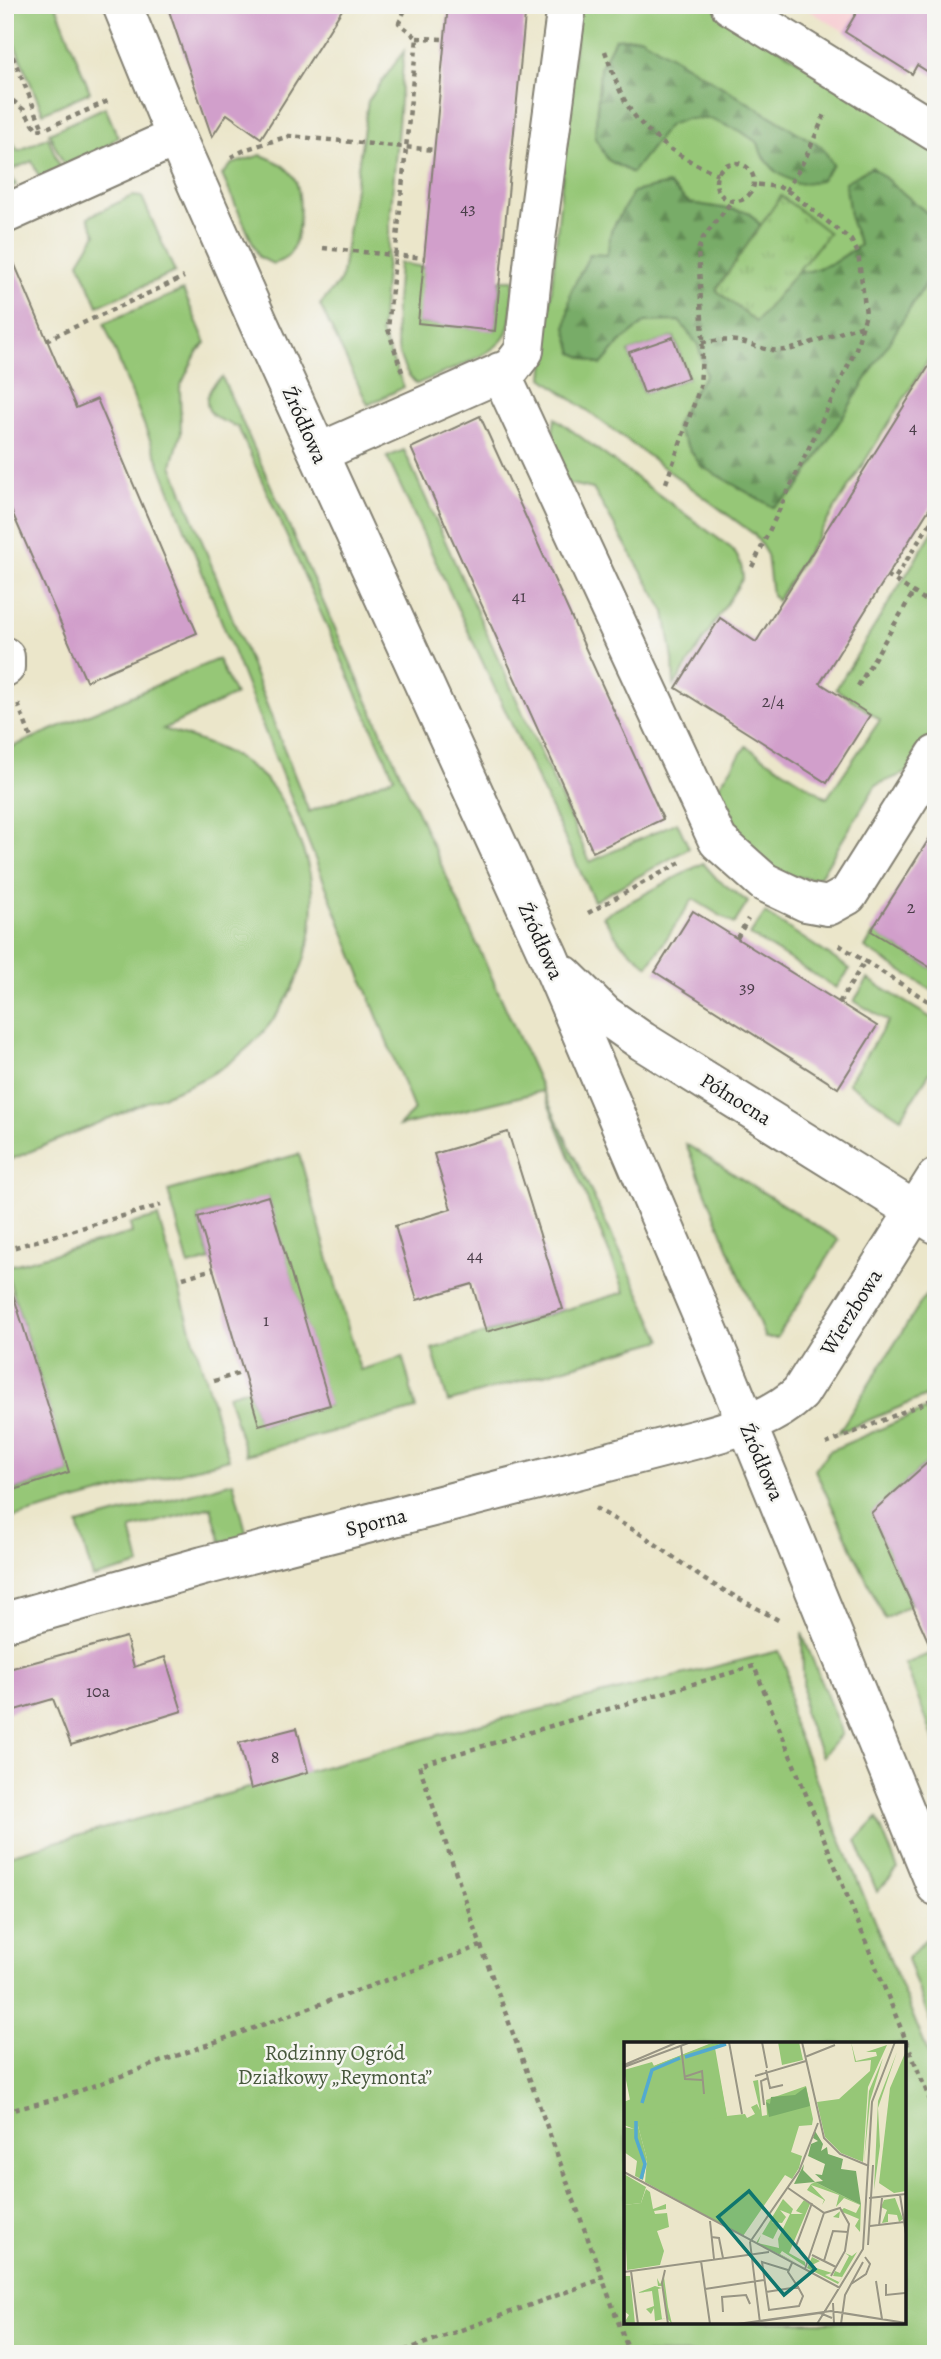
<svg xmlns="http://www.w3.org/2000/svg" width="941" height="2359" font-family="Alegreya,serif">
	<defs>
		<pattern id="forest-firs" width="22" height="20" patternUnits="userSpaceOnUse" patternTransform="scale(1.75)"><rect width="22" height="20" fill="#78ac68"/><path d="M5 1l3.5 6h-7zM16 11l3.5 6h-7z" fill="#628b55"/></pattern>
		<pattern id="park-tufts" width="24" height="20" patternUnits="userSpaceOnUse" patternTransform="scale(1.75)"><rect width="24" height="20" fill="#96c777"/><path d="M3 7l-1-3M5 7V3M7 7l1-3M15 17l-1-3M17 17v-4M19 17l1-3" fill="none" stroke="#81aa66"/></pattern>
	</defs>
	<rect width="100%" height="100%" fill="#f6f6f2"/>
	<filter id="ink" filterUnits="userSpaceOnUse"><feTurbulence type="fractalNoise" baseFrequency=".0143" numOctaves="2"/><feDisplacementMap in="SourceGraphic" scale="14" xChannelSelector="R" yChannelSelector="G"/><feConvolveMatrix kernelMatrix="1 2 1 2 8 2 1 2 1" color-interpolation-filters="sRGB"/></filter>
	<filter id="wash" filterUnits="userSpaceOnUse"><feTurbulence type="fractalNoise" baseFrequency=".00686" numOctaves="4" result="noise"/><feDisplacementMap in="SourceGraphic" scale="28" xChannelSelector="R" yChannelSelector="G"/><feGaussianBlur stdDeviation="1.57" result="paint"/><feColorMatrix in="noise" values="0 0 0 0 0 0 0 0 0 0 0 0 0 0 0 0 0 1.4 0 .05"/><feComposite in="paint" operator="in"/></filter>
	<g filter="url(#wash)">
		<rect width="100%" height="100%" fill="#ebe6ca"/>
		<path fill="#f7cfd4" d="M804,5h57l-16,27 -42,-25z"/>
		<path fill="#96c777" stroke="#59724a" stroke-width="2" fill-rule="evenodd" d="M5,5h51l34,87 -47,21 -38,-91z
			M579,5h131l226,142v201l-159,253 -5,-6 -5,-40 -12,-20 -212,-157zM674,337l14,41 -44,15 -15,-41z
			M404,51l-23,282 23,54 -36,18 -48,-100 21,-25 27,-179z
			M105,107l13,30 -14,11 -40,17 -15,-32z
			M5,128l13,23 30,-14 12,31 -21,9 -7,-16 -23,10 7,14 -11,5z
			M261,155c13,5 23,9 32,21 11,15 8,66 -5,80 -3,4 -10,6 -15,8l-14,-7 -37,-82 10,-11z
			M132,196l10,1 33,75 -77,34 -19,-44 17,-28 -8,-17z
			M399,263l25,4 -5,56 76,7 5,-50h14c-2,17 -1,39 -8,54 -8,21 -68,40 -89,50 -31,-26 -20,-85 -18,-121z
			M183,290l23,53 -9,9 -17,35 1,46 -9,32 137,347 85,-35 -156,-350c-7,-3 -15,-5 -21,-9 -18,-11 -9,-31 5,-41l321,714 119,249 -214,62 -16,-53 193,-57 -82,-201 -144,35 15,-16 -310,-787z
			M555,418l176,130c9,10 11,18 12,30l-69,108 -1,-26 -8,-48 -72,-123 -29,-6 -14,-33z
			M404,450l186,412 87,-40 12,26 -95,53 -207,-444z
			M936,526v202l-30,45 -30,12 -55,90 -6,4 -40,-4 -15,-7 -39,-55 -4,-24 29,-43 81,52 53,-78 -44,-31z
			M218,659l17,36 -72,34c40,12 83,25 110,59 13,16 20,38 28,57 35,85 -12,187 -91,230 -21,12 -46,20 -68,29 -46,20 -91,39 -137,58v-412z
			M703,863l14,16 31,23 -14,22 -41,-25 -45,67 -28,-24 -17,-26z
			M765,913l85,56 -14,19 -86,-53z
			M874,932l62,39v22l-71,-45z
			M868,979l68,42v42l-35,55 -53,-35 40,-62 -34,-20z
			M686,1144l153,96 -62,98h-12z
			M299,1154l61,216 43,-13 13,52 -170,46 -18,-60 20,-6 12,36 69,-20 -61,-208 -70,20 12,43 -21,6 -21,-75z
			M158,1217l71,242 -224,61v-27l64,-21 -64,-205 127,-34 -2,-9z
			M925,1296l11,7v89l-98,41z
			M936,1405v50l-64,58 39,91 -26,15 -70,-149 14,-19z
			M233,1482l14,53 -26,7 -10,-35 -80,22 9,36 -47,13 -15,-53z
			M802,1633l40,101 -20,23 -18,-43z
			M779,1651l8,20 4,47 145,354v282h-931v-498l455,-127zM626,2044h278v278h-278z
			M936,1651v94l-31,-81z
			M877,1818l21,51 -21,23 -21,-51z
			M927,1938l9,22v68l-3,1 -26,-70z"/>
		<path fill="url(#forest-firs)" stroke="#4a6442" stroke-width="2" d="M640,37l183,111 10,17 -13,16 -23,3 -22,-13 -13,-16 -4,-12 -18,-12 -30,-12h-24l-17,6 -37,48 -24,-13 -13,-22 5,-70 15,-29z
			M872,167l62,52 2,3v45l-139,223 -24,17 -72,-41 -26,-39 15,-30 16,-23 -8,-29 -19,-24 -34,1 -26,22 -18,21 -28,-12 -7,-25 5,-37 19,-37 17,1 4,-24 22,-39 35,-8 22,19 58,9 22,23 -1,26 38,11 26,-9 27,-18 -9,-23 -6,-40z"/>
		<path fill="url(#park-tufts)" stroke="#59724a" stroke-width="2" d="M781,196l48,37 -73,89 -40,-32z"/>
		<g id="blocks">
			<path fill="#d19fcb" d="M167,5h178l-84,133 -34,-24 -15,23z
				M448,5h78l-31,326 -77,-8z
				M861,5h75v72l-19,-12 -5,9 -67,-42z
				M6,244l70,164 21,-9 100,234 -111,48 -81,-185z
				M673,337l15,41 -44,15 -15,-41z
				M936,355v143l-116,185 50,32 -43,68 -151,-95 44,-70 36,24z
				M480,416l183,403 -70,33 -182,-404z
				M936,828v143l-65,-40z
				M693,911l184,115 -39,62 -183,-116z
				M508,1132l55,177 -77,23 -14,-48 -55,16 -22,-74 56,-17 -17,-55z
				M268,1196l62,209 -71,20 -61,-208z
				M13,1294l56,178 -64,21v-197z
				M936,1455v204l-65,-146z
				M126,1637l8,30 31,-10 17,54 -111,34 -18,-46 -48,14v-43z
				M297,1728l11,44 -57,17 -12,-46z"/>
		</g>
	</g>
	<g filter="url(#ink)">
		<use href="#blocks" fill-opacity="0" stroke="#848173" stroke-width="2"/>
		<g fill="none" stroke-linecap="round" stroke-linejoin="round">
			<defs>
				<path id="minor" d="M122,5l54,132 83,187 290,633 163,382 224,547
					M730,5l206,127
					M5,214l171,-77
					M500,372l218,469 46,41 42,20 22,4 20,-11 88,-140
					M318,453l193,-85 13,-17 12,-112 31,-234
					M5,657v10
					M564,975l41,40 37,26 294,183
					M5,1622l198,-56 502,-129c35,-10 68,-19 95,-44l136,-215"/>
			</defs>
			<use href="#minor" stroke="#848173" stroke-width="42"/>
			<path stroke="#848173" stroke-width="4.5" stroke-dasharray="5 5" stroke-linecap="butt" d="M5,38l38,91
				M417,38l28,1
				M605,51c6,17 12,35 20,50 19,35 58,59 93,73
				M5,94l19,16 13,20 10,-2 61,-27
				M231,157l16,-8 42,-13 146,14
				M716 182a19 19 0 1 1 38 0a19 19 0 1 1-38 0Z
				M786,191l20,-34 19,-43
				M323,248l101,10
				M46,340l138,-63
				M702,342c13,-1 28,-3 40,0 21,6 28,11 50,7l71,-24
				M402,372l-14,-43 29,-291 -18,-15 8,-18
				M666,483l34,-96 3,-50 -5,-87 5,-12 29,-37
				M936,514l-42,66 42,27
				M752,567l104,-218 10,-35 -8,-61 -7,-13 -60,-47 -12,-6 -26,-3
				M887,576l7,4
				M858,686l55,-93
				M18,704l13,34
				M588,913l95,-52
				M737,938l11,-19
				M839,945l97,61
				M839,1003l26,-42
				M5,1250l156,-45
				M183,1278l30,-9
				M214,1381l30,-9
				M826,1444l110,-46
				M595,1508l49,28 61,44 77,42
				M5,2112l55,-14 421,-152
				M395,2354l207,-75
				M630,2354l-149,-408 -62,-181 335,-99 182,449"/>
			<use href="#minor" stroke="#fff" stroke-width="38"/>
		</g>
	</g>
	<g text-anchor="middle" stroke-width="5" stroke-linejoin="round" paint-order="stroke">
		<g font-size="18" fill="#493d48">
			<text x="468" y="214">43</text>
			<text x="913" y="433">4</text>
			<text x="519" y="602">41</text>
			<text x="773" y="707">2/4</text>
			<text x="911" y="913">2</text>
			<text x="747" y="993">39</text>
			<text x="475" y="1261">44</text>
			<text x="266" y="1326">1</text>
			<text x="98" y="1697">10a</text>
			<text x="275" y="1763">8</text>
		</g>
		<g font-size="21" fill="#1c1c1c" stroke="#f6f6f2">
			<text transform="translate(305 425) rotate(66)" y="7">Źródłowa</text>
			<text transform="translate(541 941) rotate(66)" y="7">Źródłowa</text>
			<text transform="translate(736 1099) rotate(32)" y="7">Północna</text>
			<text transform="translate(851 1312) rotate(-58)" y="7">Wierzbowa</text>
			<text transform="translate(762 1462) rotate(67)" y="7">Źródłowa</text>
			<text transform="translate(376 1522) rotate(-14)" y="7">Sporna</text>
		</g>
		<g font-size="21" fill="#47583c" stroke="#f6f6f2">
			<text x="335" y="2060">Rodzinny Ogród<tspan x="335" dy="24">Działkowy „Reymonta”</tspan></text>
		</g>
	</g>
	<g transform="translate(624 2042)">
		<rect width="282" height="282" fill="#ebe6ca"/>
		<path d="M103,0l-13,4 13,-2 -12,4 12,68 18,-2 2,4 8,-4 -4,-7 6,-3 3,6 -7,-29 5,-1 4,36 5,-1 -1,-15 40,-14 7,33 -1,6 -13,1 -8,26 11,4 -3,12 -7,11 -7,-4 -42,61 -98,-54 2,-23 -9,-33 -14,-15v-9l7,-3 -7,-29 27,-3 58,-23zM227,0l5,19 21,-5 -1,-4h-10l21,-7 -19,42 -5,75 -22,-9 -16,-16 -8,-35 22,-3 31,-28 1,-11 -16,2zM273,10l-19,56 2,38 -6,44 4,-89zM259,16l-13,43 -6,61 5,-71zM191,140l46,23 -1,27 -5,-6 4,-7 -19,-8 -1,7 -6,-1 11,-9 12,5 4,-8 -16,-7 -8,9 3,-12 -28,-10 14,15 -3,5 2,-5 -17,-10 4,-6zM22,147l4,3 3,17 13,-5v5l-12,2 1,3 12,-1 2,14 -12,4 7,20 -4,14 -33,5 -3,-65 17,-2zM271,156l8,21 -4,3 -2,-7 -9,-1v8l-6,1 5,-13 -6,-3 3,-7zM159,157l10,10 -2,5h12l-7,-3 8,-11 6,4 -21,49 16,9v4l-23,-15 -2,3 17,9 -41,-20 5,-8 -3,8 21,5 -1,-9 12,-25 -10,-4 6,7 -4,6 -10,-1 7,5 -6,12 -11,-5zM233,210l-19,32 -31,-16 5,-11 8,4 -10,5 22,7 -7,2 14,7 3,-5 -9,-1 2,-5 5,2 9,-17 -4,-3 7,3zM40,235l4,30 4,17 -5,-6 -12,3 -1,-13 -3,6 -5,-5 8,-3 -2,-15 -15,2 18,-7 7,2 -4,1 4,30 5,-1 -4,-32h-5l-1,-8 3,6z" fill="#96c777"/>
		<path d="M182,45l4,19 -41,11 -3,-15 4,2 1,-7 24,-2zM191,89l8,13 -2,7 6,-4 1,7 15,5 -2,10 15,2 5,34 -46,-23 -21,2 10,-20 -1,6 12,12 8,-1 -8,-7 7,1 3,-11 -17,-8 3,-12 7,-3 -5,-3z" fill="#78ac68"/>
		<path d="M282,9v140l-12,2 -15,-10 11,-95z" fill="#96c777"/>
		<path d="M154,0h21l4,18 -21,5zM89,1l14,74 -89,9 9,33 -4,21 -8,-4 2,-15 -13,-9v-25l10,2 -10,-4v-23l6,-2 -6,-30 28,-8 2,4zM0,132l22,13 -5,16 -17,2zM0,234h6l5,48 -11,-1 5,-8 -5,-4z" fill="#96c777"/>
		<path fill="none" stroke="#53aad0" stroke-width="3.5" d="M61,15l41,-13M18,61l10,-33 28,-12M12,79v17l9,26 -4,15"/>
		<path fill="none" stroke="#989584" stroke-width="2" d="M105,0l13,72M138,0l5,26M178,0l22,96 16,16 29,12M57,4l4,33 18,1M181,15l30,-12M0,23l54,-23M0,25l67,-25M142,28l4,18 13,-3M131,34l51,-15M60,35l18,-6 2,23M140,63l-3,-24 7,-3M0,130l216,116M164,146l36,25 -19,56M276,153l6,39M245,156l37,-4M200,171l16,-5 9,16 -4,27 -9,16M86,179l4,38M246,184l34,-4M255,184l3,-28M87,195l8,1 4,20M126,200l49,-71 19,-48M126,200l10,81M244,203l5,-80M176,207l-4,-3 16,-43M188,213l24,12 -5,9M77,219l9,63M200,219l9,-30 15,1M41,228l-3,13 6,41M164,228l-26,-8 7,48 30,-4 4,-10 -5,-9M7,229l7,53M0,230l145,-20M252,239l6,38M227,242l15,-10 4,-10 -5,-7M262,242v11l19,-2M81,247l59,-9M142,250l32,-5 -10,-15 4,-9M209,261l1,21M99,270l-1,-15 24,-2 4,9M218,271l64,10M113,282l94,-13 75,12M116,282l80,-11 12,5M193,282l46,-75 9,-147 23,-60M217,282l4,-29 18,-33"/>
		<path fill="#0f766e" fill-opacity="0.15" stroke="#0f766e" stroke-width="3.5" d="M125,149l66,78 -31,26 -66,-78z"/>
		<rect width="282" height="282" fill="none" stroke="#1c1c1c" stroke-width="3.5"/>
	</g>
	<rect width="941" height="2359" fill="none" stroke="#f6f6f2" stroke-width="28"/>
</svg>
